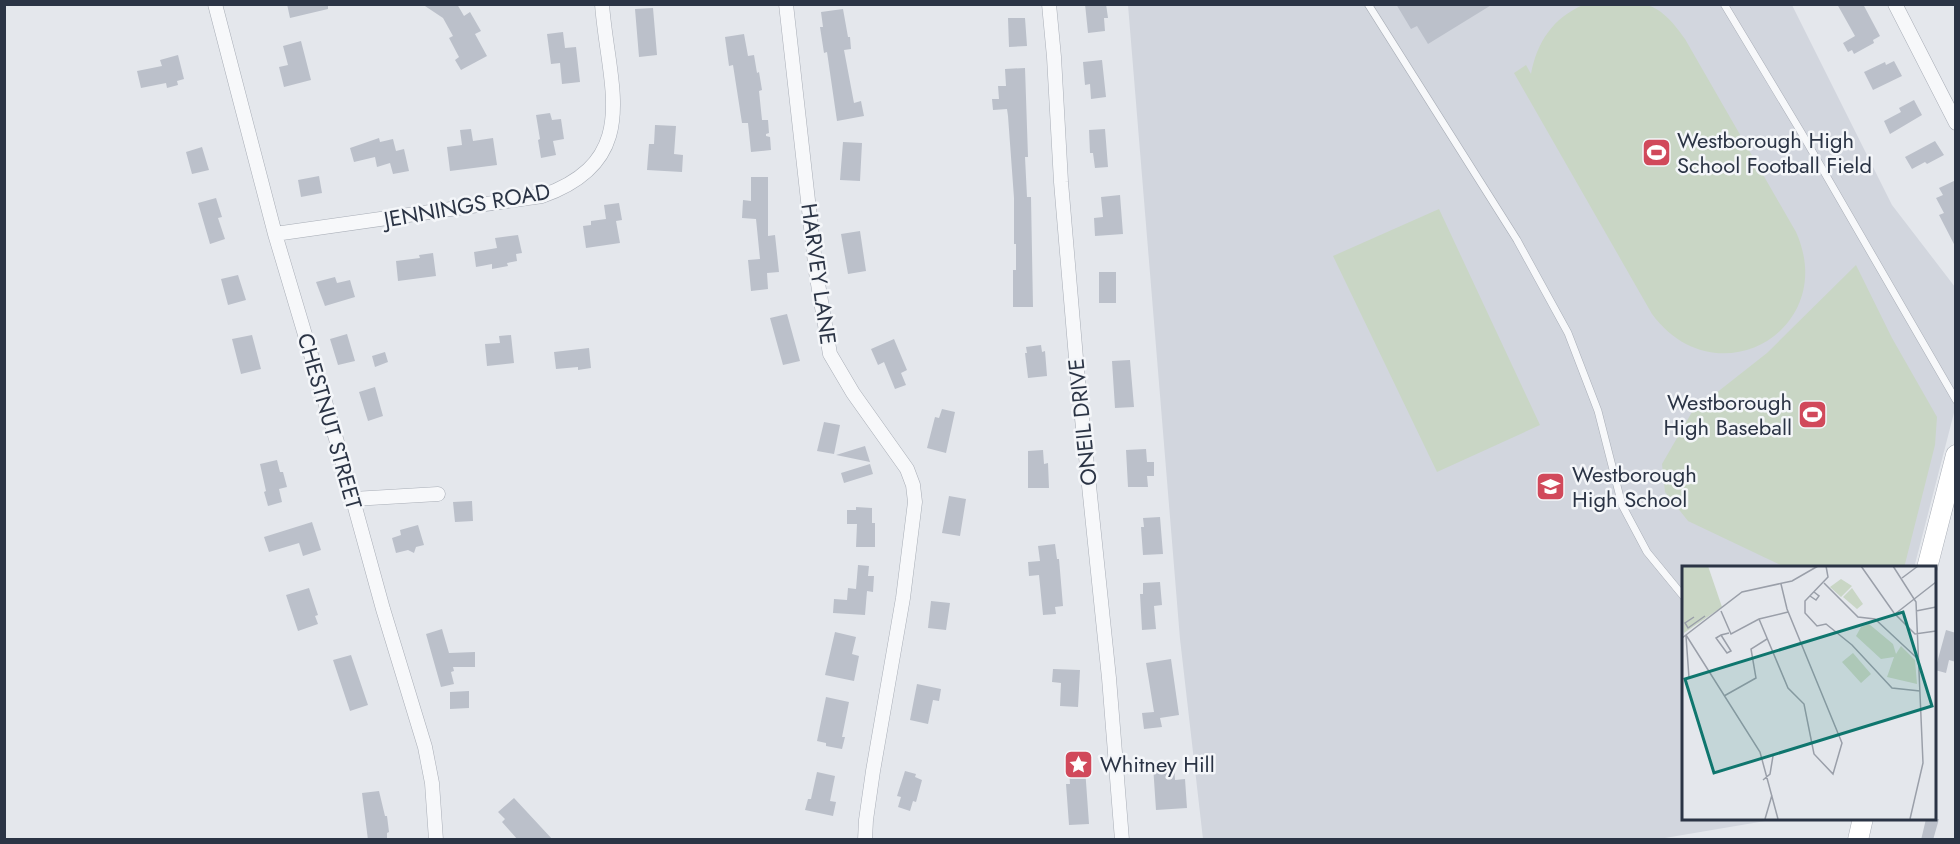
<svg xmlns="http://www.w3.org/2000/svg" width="1960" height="844" font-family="Jost,sans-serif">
	<rect width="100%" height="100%" fill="#e4e7ec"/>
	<path fill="#d2d6de" d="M1128,5h664l100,200 63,82 1,118 -42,163h-230v250l93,1 -124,21 -450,-1 -23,-200z"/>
	<path fill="#c9d6c5" d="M1583,5c18,-1 46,-4 63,0 16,3 30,21 39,34l111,193c44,98 -80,169 -144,82l-138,-241 12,-8 5,9c6,-32 22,-56 52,-69z
		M1439,209l101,216 -103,47 -104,-216z
		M1856,265l36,73 45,79 -2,28 -31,123h-117l-99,-47 -23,-29 -3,-28 30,-52 75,-59z"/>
	<path fill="#bbc0ca" d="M287,4h41v5l-38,9z
		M422,4h35l7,12 6,-4 11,19 -6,3 12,22 -26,14 -6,-10 4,-3 -10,-19 4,-2 -10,-18z
		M1085,4h21l2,14h-4l1,13 -17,2z
		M1396,4h97l-65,40 -11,-18 -6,3z
		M1837,4h26l17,32 -7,4 1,3 -20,11 -2,-4 -4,2 -5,-9 12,-7z
		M653,8l4,47 -18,2 -4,-48z
		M843,9l5,28h2l1,12 -7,1 10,53 7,-2 3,15 -27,5 -10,-69 -3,1 -4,-26h3l-2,-15z
		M1008,18h17l2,28 -18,1z
		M563,32l2,16 11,-1 4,35 -18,2 -2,-21 -9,1 -4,-30z
		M744,34l4,22 6,-1 3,18 2,-1 3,18 -3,1 3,29h6l1,13 -3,1v2l4,1 1,13 -20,2 -3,-29h-6l-9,-58 -4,1 -4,-29z
		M301,41l10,39 -27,7 -5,-20 9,-2 -5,-19z
		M178,55l6,24 -7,2 1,4 -11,3 -1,-5 -25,5 -4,-17 25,-5 -2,-6z
		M1102,60l4,37 -15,2 -1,-15 -5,1 -2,-23z
		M1894,61l8,15 -29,14 -9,-18 21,-10 1,3z
		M1025,68l3,89h-3l2,40h4l2,110h-20v-37h3v-26h-2v-46l-6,-82 -1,-7 -14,1 -1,-11h7l-1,-13h8l-1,-17z
		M1914,100l8,15 -32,19 -6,-13 17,-9 -2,-4z
		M550,113l2,7 9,-1 3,20 -11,2 3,14 -15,3 -3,-18 2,-1 -4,-24z
		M655,125l21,1 -2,28 9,1 -1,17 -35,-2 2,-26h5z
		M471,129l2,12 20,-3 4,27 -47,6 -3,-24 15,-2 -2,-15z
		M1105,129l3,38 -13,1 -2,-15h-3l-1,-23z
		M379,138l1,4 13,-3 3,12 8,-2 5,22 -16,3 -3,-11 -13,4 -2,-10 -21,5 -4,-14z
		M1935,141l9,14 -17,9 -2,-2 -13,7 -7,-12z
		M843,142l19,1 -2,38 -20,-1z
		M202,147l7,23 -17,4 -6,-22z
		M319,176l3,17 -21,4 -3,-17z
		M751,177h17v59l7,-1 4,37 -12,1 1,16 -17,2 -3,-31 12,-1 -4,-40 -14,-1 1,-18 8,1z
		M1956,180v68l-17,-33 5,-2 -8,-15 7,-3 -4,-7z
		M1120,195l3,39 -28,2 -1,-18 9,-1 -2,-20z
		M216,198l6,19 -4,1 7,21 -15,5 -12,-41z
		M619,203l3,17 -6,1 4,22 -34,5 -3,-22 8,-1v-4l15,-2 -2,-14z
		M860,231l6,40 -18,3 -7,-40z
		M518,235l4,18 -6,1 1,7 -10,2 1,3 -16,3v-5l-16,3 -2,-15 23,-4 -2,-10z
		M433,253l3,23 -38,5 -2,-20 24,-3 -1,-3z
		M1099,272h17v31h-17z
		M238,275l8,25 -18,5 -7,-26z
		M335,277l2,6 13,-3 5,17 -30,9 -9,-24z
		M787,314l13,47 -17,4 -13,-47z
		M347,334l8,27 -17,4 -8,-26z
		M252,335l9,34 -20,5 -9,-35z
		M511,335l3,28 -27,3 -2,-22 15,-1 -1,-7z
		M894,339l13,31 -6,3 5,12 -11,4 -11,-27 -6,3 -7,-16z
		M1041,345l1,7 3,-1 2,25 -19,2 -3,-25h2l-1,-6z
		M589,348l2,20 -13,2v-3l-22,2 -2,-17z
		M385,352l3,10 -13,5 -3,-11z
		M1130,360l4,47 -19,1 -3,-47z
		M375,387l8,29 -15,5 -9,-29z
		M942,409l13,3 -9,41 -19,-5 8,-31 4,1z
		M824,422l16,3 -6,29 -17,-3z
		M865,446l5,16 -34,-7z
		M1146,449l1,13h7v14h-7l1,11h-20l-2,-37z
		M1043,450l1,14 4,-1 1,25h-21v-37z
		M277,460l3,12h3l4,15 -8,2 3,13 -14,4 -4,-14 2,-1 -6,-27z
		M870,464l3,10 -29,9 -3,-10z
		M949,496l17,3 -6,37 -18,-3z
		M472,501l1,20 -18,1 -2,-20z
		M856,507l16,1v15h3v24h-19l1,-23h-10v-14h9z
		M1160,517l3,37 -20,1 -2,-28h3l-1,-9z
		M312,522l9,28 -18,6 -4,-13 -30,9 -5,-15z
		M418,525l6,20 -8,2 -2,6 -6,-3 -12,3 -4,-15 9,-3 -1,-5z
		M1055,544l2,15h2l4,47 -8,1 1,7 -13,1 -4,-40 -10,1 -1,-14 12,-1 -2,-15z
		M858,565l11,1 -1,10h6l-1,16 -6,-1 -2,24 -32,-2 1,-14 13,1 1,-12 8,1z
		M1160,582l2,23 -8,1 2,23 -14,1 -2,-36h3v-11z
		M309,588l9,27 -3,1 3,8 -20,7 -12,-36z
		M931,601l19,2 -4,27 -18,-2z
		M442,629l7,24 26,-1v15h-22l1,4 -3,1 3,12 -13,3 -15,-53z
		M1946,630l10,3v29l-7,-2 -3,13 -11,-3z
		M835,632l21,5 -4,17 7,2 -5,25 -29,-6z
		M351,655l17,50 -18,6 -17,-51z
		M1171,659l8,56 -19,3 2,9 -18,2 -2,-16 12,-1 -8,-49z
		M1053,669l27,1 -2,37 -18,-1 1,-23 -9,-1z
		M917,684l24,5 -2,12 -6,-1 -5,24 -18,-4z
		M469,691v17l-19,1v-17z
		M826,697l23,5 -7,35h3l-3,12 -16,-3v-3l-9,-2z
		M1174,764l1,16 10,-1 2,29 -31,2 -3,-45z
		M1069,768h16l4,56 -20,1 -3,-41h4z
		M905,771l11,3 -1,3 7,3 -6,22 -3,-1 -3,10 -12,-4 3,-10 -4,-1z
		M817,772l18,4 -5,25 6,1 -3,14 -28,-6 3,-11h3z
		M379,791l6,25h2l2,16 -2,1v7h-19l-6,-47z
		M514,798l39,42h-35l-16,-18 3,-3 -7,-7z
		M1926,819h13l-6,21h-12z"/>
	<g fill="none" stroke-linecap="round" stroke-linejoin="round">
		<defs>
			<path id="lane" d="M1368,4l149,236 51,93 30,78 24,94 25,47 37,45
				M1724,4l77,128 155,268"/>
			<path id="street" d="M215,4l60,230 62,208 46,167 42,138 7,36 4,57
				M786,4l30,268 14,82 23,39 54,76 6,16 2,17 -12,96 -30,173 -7,49 -1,20
				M1049,4l5,53 7,125 16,188 32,308 13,162
				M1895,4l61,119
				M275,234l267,-38c102,-36 66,-110 60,-192
				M353,499l85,-5"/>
			<path id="secondary" d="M1927,568l29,-113
				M1858,840l5,-22"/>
		</defs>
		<use href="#lane" stroke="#a9aeb7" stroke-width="8"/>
		<use href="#street" stroke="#a9aeb7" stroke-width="15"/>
		<use href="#secondary" stroke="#a9aeb7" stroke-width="21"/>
		<use href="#lane" stroke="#f7f8fa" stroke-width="7"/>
		<use href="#street" stroke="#f7f8fa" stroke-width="14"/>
		<use href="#secondary" stroke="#fff" stroke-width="20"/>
	</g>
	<defs>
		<symbol id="stadium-square" viewBox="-11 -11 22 22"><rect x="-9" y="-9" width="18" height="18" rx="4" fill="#d1495b" stroke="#f4f6f9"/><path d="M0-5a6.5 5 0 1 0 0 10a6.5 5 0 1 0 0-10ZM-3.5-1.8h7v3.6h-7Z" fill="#fff"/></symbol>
		<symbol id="school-square" viewBox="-11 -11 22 22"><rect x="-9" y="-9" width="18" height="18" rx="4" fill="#d1495b" stroke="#f4f6f9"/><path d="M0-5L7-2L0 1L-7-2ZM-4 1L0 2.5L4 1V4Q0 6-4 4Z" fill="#fff"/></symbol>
		<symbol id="sight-square" viewBox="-11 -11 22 22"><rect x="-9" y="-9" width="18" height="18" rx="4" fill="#d1495b" stroke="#f4f6f9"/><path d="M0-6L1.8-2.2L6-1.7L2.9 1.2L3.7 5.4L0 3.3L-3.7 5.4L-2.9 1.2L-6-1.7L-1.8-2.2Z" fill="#fff"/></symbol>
	</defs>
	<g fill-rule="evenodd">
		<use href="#stadium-square" x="1640" y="136" width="33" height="33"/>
		<use href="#stadium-square" x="1796" y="398" width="33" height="33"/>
		<use href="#school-square" x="1534" y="470" width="33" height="33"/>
		<use href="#sight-square" x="1062" y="748" width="33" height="33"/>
	</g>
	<g text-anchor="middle" stroke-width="5" stroke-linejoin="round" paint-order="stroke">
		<g font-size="22" fill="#2b3445" stroke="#f4f6f9" text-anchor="start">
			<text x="1677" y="148">Westborough High<tspan x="1677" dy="25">School Football Field</tspan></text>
			<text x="1792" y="410" text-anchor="end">Westborough<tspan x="1792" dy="25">High Baseball</tspan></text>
			<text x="1572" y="482">Westborough<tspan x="1572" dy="25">High School</tspan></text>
			<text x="1100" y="772">Whitney Hill</text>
		</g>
		<g font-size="22" fill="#2b3445" stroke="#f4f6f9">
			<text transform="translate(467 205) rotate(-10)" y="8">JENNINGS ROAD</text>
			<text transform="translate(819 274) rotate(82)" y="8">HARVEY LANE</text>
			<text transform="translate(330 421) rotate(74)" y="8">CHESTNUT STREET</text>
			<text transform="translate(1082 422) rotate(-96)" y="8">ONEIL DRIVE</text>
		</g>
	</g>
	<g transform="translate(1682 566)">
		<rect width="254" height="254" fill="#e4e7ec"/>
		<path d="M0,0h26l14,41 -38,26z" fill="#c9d6c5"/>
		<path d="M159,13l11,7 -11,11 -11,-10zM170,22l11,16 -6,5 -14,-12zM187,58l24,20 3,10 5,-8 14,14 2,24 -30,-7 7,-20 -13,2 -25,-23 5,-9zM171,87l18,21 -10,9 -19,-21z" fill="#c9d6c5"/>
		<path fill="none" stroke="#9a9fa9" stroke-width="1.5" d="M144,0l2,11 -23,24v12l12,13 9,-2 26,21 40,43 28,3M179,0l33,47 21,21 21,-3M211,0l23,36 7,161 -13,56M220,12l16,-12M142,17l34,34 17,2 43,40M128,30l6,4 3,-4 -5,-4M39,45l10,23 28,-15 29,-7M234,45l20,-4M213,48l41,-32M12,51l-9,6 3,5 17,-12M77,53l29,69 16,16 10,50 19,20 9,-31 -55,-134 -6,-25M4,69l74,117 18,67M39,69l10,16 -4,2 -11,-15 5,-3 8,-2M4,70l3,42M0,72l60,-46 50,-11 26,-15M42,130l32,-18 -5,-29 16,-10M81,214l7,-6 3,-18M83,253l7,-24"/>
		<path fill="#0f766e" fill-opacity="0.15" stroke="#0f766e" stroke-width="3" d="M221,46l29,94 -218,67 -29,-94z"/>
		<rect width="254" height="254" fill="none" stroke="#2b3445" stroke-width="3"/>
	</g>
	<rect width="1960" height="844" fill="none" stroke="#2b3445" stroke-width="12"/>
</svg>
